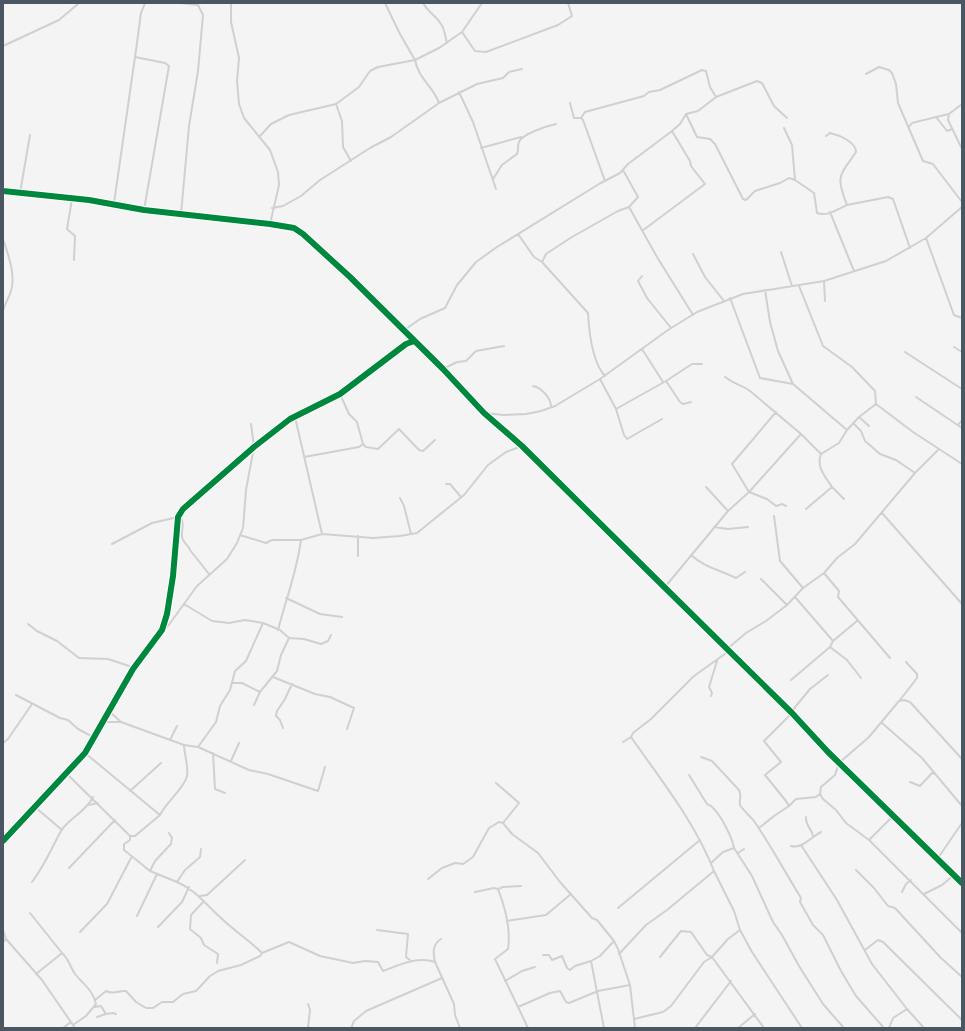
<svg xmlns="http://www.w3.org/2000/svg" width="965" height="1031" font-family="Ubuntu,sans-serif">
	<rect width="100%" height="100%" fill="#f4f4f4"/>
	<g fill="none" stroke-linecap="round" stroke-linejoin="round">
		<path stroke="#ced0d2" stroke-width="2" d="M180,3l18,2 5,10 -5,56 -9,55 -8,88
			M231,3v19l8,36 -2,23 2,23 5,14 26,32 8,22 1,13 -9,39
			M385,3l15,31 15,26 24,-12 23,-16 20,-29
			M423,3c6,11 13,12 18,21 4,5 4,13 6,19
			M462,32l13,19 11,1 72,-27 14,-9 -4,-13
			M3,46l56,-26 20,-17
			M135,57l30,6 4,3 -25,144
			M866,74l13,-7 10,3 3,3 4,11 2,19 25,58 10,3 3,4 26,34
			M459,92l14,30 23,67
			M439,103l38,-19 26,-6 6,-6 13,-3
			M570,103l4,15h7l2,2 22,61
			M336,104l6,17 1,26 8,14
			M962,104l-13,10 -1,6 14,29
			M686,114l11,23 13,2 5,5 28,55 3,1 9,-9 25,-8 9,-5 6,2 19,13 3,20c10,4 21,-4 30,-8 -12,-30 -7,-29 9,-53 0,-10 -17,-17 -26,-19l-4,3
			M936,117l13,-3
			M581,118l4,-6 59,-16 5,-4 11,-2 42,-20 4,1 4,16 6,10
			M909,127l3,-4 24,-6 11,14 5,-2
			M784,128l8,17 3,35
			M672,131l8,-7 6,-10 12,-3 18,-14 41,-16 5,2 12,23 13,12
			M260,136l11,-12 18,-9 47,-11 23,-17 11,-16 8,-4 37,-7c3,18 20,29 24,43l-48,34 -21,11 -50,32 -19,16 -18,10 -11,2
			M481,148l40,-11
			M623,170l15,27 -9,10 28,50 36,58
			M493,179l9,-14 15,-11c2,-4 0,-8 2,-12 3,-8 28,-16 37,-18
			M3,191l86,9 55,10 126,14 24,4 9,6 47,43 93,92 41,44 38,33 125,124 145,143 36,39 134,131
			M20,193l10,-58
			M72,199l-5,30 8,7 -1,24
			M114,203l22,-153 5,-37 4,-10
			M847,205l41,-8 5,2 17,49
			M830,212l24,59
			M518,234l16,23 8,5 46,51c1,18 4,49 17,63
			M926,238l28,77 8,3
			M3,239c5,15 13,36 8,52 -2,7 -6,12 -8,20
			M781,252l11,34
			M693,254l12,23 19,24
			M542,262l4,-8 26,-17 46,-26 11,-4
			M642,276l-4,5 9,17 24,30
			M824,281l1,20
			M799,286l24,60 29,21 23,24 1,13 -17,13
			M730,298l30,80 33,6
			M403,331l17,-12 25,-11 12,-23 19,-23 21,-15 102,-63 21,-11 8,-9 44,-33 18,30 1,5 14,18 -63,47
			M406,344l3,-8
			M954,347l8,5
			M642,349l21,33
			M905,352l57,37
			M443,369l14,-7 9,-1 10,-10 28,-5
			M725,377c10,8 16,7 25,14l51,43
			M600,379l16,30 8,26 3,4 35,-20
			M666,381l26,-17h10
			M533,386c9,2 18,12 18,21
			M340,394l9,20 8,8 6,22
			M916,397l46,31
			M876,404l37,28 49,32
			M616,409l50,-28 14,21 3,2 8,-2
			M776,412l-44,52 17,28 18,7 9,7 6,-2 4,2
			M486,413l17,2 23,-1 15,-3 14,-5 45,-27 68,-49 29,-18 46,-18 81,-13 62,-20 40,-23 36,-31
			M295,417l27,117
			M853,423l8,8 4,10 15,13 16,6 19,13
			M958,425l4,-5
			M847,430l12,-13 10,9
			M304,457l55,-10 4,-3 3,3 12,2 21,-20 20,21 4,1 12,-11
			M446,484h4l11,13
			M706,487l22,24
			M832,487l12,12
			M400,498l4,8 7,28
			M806,509l26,-22c-7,-11 -16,-20 -11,-33
			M882,513l80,91
			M179,515c8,10 0,17 4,25 2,4 5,5 7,10l19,24
			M774,516l6,45 23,27
			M714,527l14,2 20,-2
			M240,535l26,8 6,-3h29l21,-6 51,4 27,-2 17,-3 47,-38 24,-30 18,-13 16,-6
			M112,544l40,-21 26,-6
			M691,555c13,12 29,15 45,23l9,-6
			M358,556v-20
			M824,573l15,18 -1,6 52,61
			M761,579l26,26
			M665,587l63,-76 21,-19 52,-58 20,20 18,-11 8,-13 -54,-46 -15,-33 -8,-29 -5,-32
			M795,597l38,44
			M286,598l34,16 22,3
			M184,604l28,17 17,2 16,-3 18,3 17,7 9,8 15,1 17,5 7,-3 3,-6
			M857,621l-24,20 -3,6 17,13 14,18
			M28,624l9,7 20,10 22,17 29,1 21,7 4,3
			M162,629l6,-3 29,-40 30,-27 10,-16 6,-15 3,-38 8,-43 -3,-23
			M278,630c8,-31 19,-59 23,-90
			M727,649l19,-16 20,-12 21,-16 16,-17 21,-15 13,-15 18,-14 60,-71 23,-23
			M273,677l42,17 15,3 24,11 -7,21
			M791,680l39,-33
			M232,683h10l18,9
			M16,695l44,23 8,2 10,9 17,9
			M711,696l1,-3 -3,-6 8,-26
			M900,700l17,-22v-4l-11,-12
			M254,705l6,-13 17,-21 4,-16 8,-17
			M109,711l12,11 63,23 14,2 51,23 19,4 50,17 7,-24
			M791,712l19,-23 18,-14
			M104,722h16
			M882,723l40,35 40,48
			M283,728l-3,-8 -4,-4 1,-5 8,-12 7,-15
			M631,737l2,-4 18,-14 43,-43 35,-25
			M170,740l7,-14
			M623,742l8,-5c30,43 64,85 83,134
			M3,743l5,-4 24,-35
			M198,747l18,-25 4,-16 10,-16 5,-19 11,-10 17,-38
			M85,753l75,62 -25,21h-5
			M213,753l2,36 10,4
			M701,757l11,4 27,29c3,6 0,9 1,15 1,3 11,12 14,16 17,25 31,51 47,77l-1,4 13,23 10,10 18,36 15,25 28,32
			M962,759l-52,-57 -6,-2 -5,1 -30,36 -30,26 -4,12 -14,12 -1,7 3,5 13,11 10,13 23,17 93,93
			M231,761l8,-18
			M66,773l64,63v4l-6,4v6l26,21 27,11 8,-12 15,-13 1,-8
			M689,775l18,29c11,3 24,32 27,43
			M910,782l10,4 12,-13 3,1
			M496,783l23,20 -16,20
			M130,791l31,-28
			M89,805l9,-2
			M789,806l7,-7 20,-2 4,-3
			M35,807l27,23
			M160,815c6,-13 24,-26 27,-39 2,-9 -3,-22 -3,-31
			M806,817c-1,8 6,12 7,19
			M759,828l15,-12 15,-10 -3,-5 -21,-26 16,-13 -17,-21 28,-28
			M869,840l24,-24
			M3,841l82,-88 48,-84 29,-39 5,-16 6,-38 5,-59 5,-8 71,-62 36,-28 50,-25 66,-50 8,-3
			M801,845l36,55 35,64 35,45 17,19
			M791,846c11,3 20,-9 30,-14
			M738,853l6,-4
			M938,858l24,-35
			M711,863l12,-11 11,-4 18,28 21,46 9,13 17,31 24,38 21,24
			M69,868l46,-48
			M856,870l18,18 14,18 7,2 46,50 21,19
			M150,871l5,-10 16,-17 1,-6 -3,-5
			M428,879l14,-11 13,-5 8,1 10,-7 16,-29 10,-6 4,1 9,11 26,19 22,29 32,36 5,2 17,21
			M32,882c13,-17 19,-33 29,-51 8,-13 25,-19 32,-34
			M177,882c19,8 28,22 43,35 13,13 29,23 42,36l27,-11 31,14 33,7 12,-2 13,1 5,9c16,-6 34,-15 52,-9l19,42 1,11 5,13
			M498,889l5,-2 18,-1
			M475,892l19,-4 4,1c7,18 13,41 10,60l-13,10 23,48
			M902,892l4,-8 5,-4
			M924,894l18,-9 12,-10
			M200,896l7,-1 38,-35
			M204,901l-13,14 -1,14 11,9 3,7 14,9 -1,9
			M618,908l82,-68
			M30,913l32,40 -26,21
			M137,916l20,-42
			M507,921l39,-6 25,-21
			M158,927l24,-25 7,-15
			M3,930l3,9 36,41 33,48
			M377,930l31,4 -2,23 5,4
			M80,932l27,-28 24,-46
			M3,942l3,-3
			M865,950l13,-10 5,2 79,78
			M62,953c7,6 8,14 13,21 8,10 18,16 21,30l-10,12 -13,9
			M619,954l27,-29 21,-15 47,-39 20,40 6,19 12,22 50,76
			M543,955h6l3,5 10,-4 5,12 3,2 5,-4 16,-5
			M660,957l21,-26 10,1 16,23 5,2 52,71
			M435,962c-2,-9 -3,-17 6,-23
			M505,981l17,-10 13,-4
			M95,1000l11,-9c8,4 13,-1 20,0l10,11 10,6h7l9,-6h11l10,-8 13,-3 14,-15 8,-5 23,-6 19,-9 2,-3
			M308,1004l2,6 -2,18
			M95,1007l6,-1 5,8 -9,3
			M106,1014l7,-1 3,1
			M634,1019l29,-7 8,-6 33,-44 8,-5 16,-18 12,-9
			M63,1028l8,-6
			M351,1028l3,-7 12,-10 76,-33
			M528,1028l-10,-21 32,-14 10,-2 6,11 3,1 29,-12 32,-6 5,43
			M604,1028l-13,-67 9,-5 14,-15 4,8 12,36
			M695,1028l36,-47
			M738,1028l17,-14
			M889,1028l4,-10 14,-9"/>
		<defs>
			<path id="cycleway" d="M3,191l86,9 55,10 126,14 24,4 9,6 47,43 93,92 41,44 38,33 125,124 145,143 36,39 134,131
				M3,841l82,-88 48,-84 29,-39 5,-16 6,-38 5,-59 5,-8 71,-62 36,-28 50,-25 66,-50 8,-3"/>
		</defs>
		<use href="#cycleway" stroke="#fff" stroke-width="8"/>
		<use href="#cycleway" stroke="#00873e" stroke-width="6"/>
	</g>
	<rect width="965" height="1031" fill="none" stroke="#4a5661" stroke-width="8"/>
</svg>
